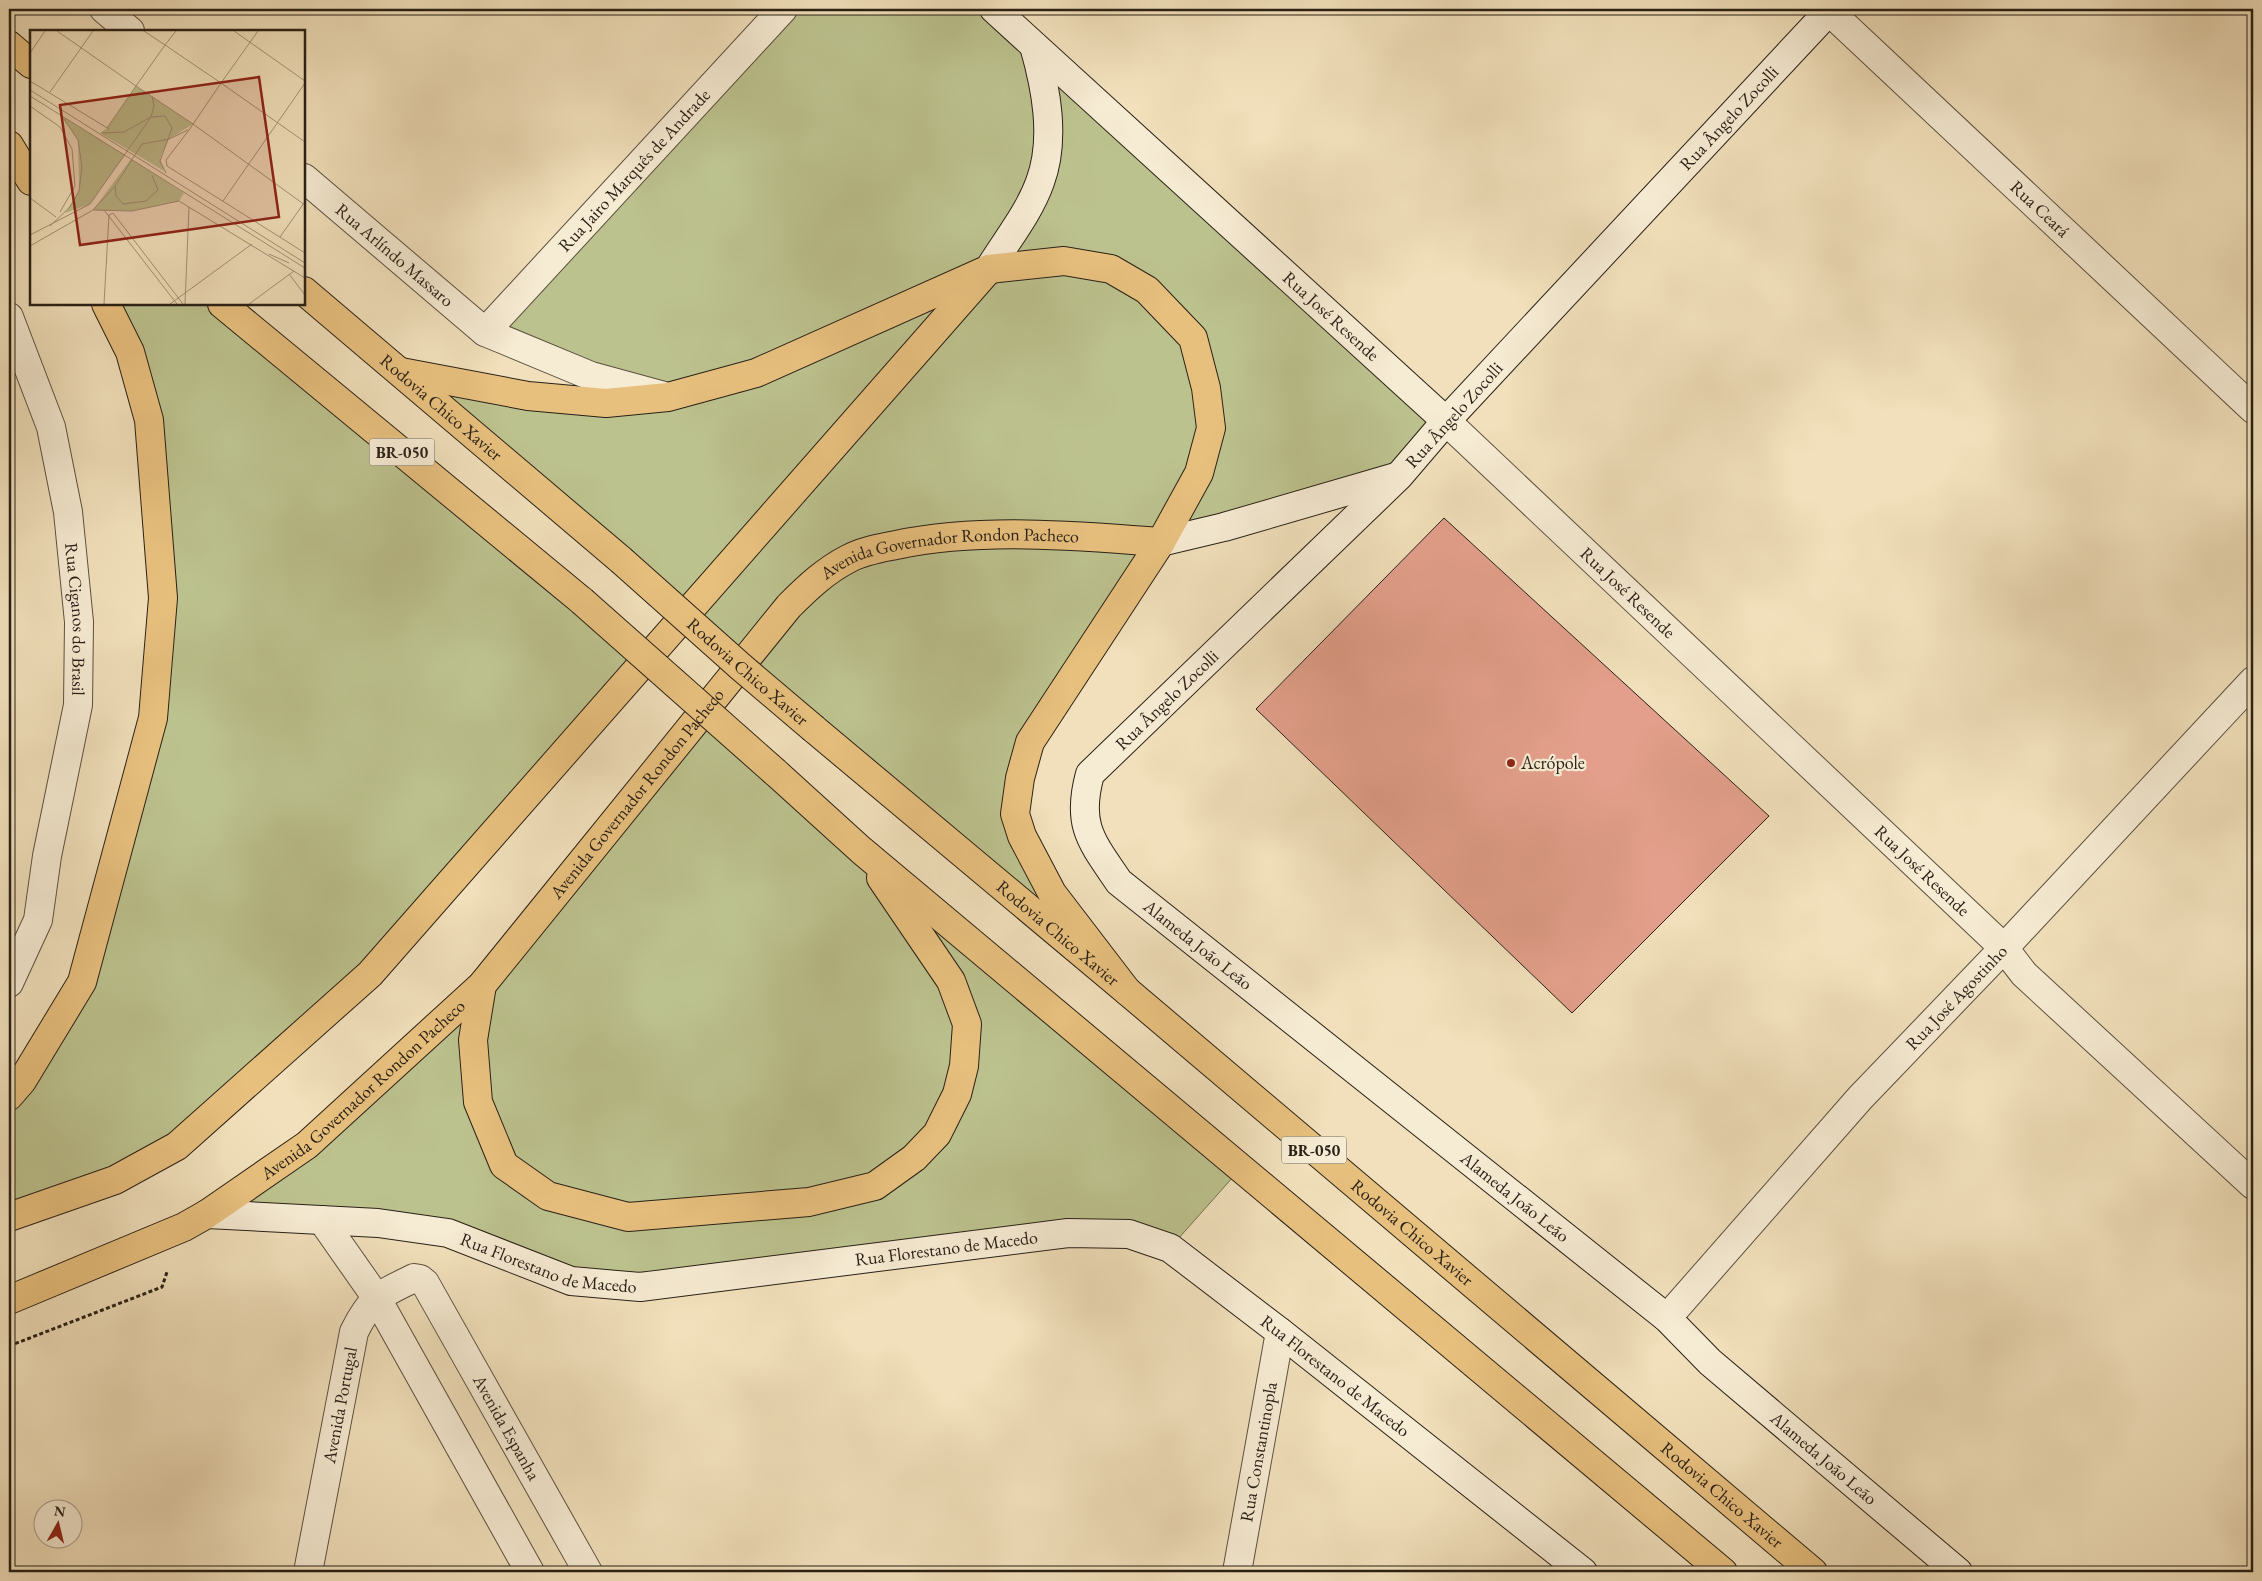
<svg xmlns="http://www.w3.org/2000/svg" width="2262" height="1581" font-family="'EB Garamond',serif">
	<rect width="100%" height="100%" fill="#f1e0bb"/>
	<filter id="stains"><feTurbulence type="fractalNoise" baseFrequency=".004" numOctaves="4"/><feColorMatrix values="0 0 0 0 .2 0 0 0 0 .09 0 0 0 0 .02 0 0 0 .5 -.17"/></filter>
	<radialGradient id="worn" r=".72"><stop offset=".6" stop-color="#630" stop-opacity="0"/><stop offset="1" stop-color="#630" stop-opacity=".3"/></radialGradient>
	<path fill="#bcc28e" stroke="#727152" d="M783,9h211l452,412 -47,55 -238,66 -131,200 -15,72 112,177 -448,-379 -278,-240 265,26 -181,-66z
		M106,304h116l428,357 -280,313 -193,172 -168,71v-121l73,-114 71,-264 -4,-298z
		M706,710l535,458 -71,80 -41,-14 -489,53 -192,-54 -241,-19 275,-229z"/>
	<path fill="#e39f8b" stroke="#292017" d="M1444,518l325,298 -197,197 -316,-304z"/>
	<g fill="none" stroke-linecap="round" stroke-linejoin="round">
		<defs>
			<g id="minor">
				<path d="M104,9l26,22"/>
				<path id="s1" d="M1831,9l-2,2 424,398"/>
				<path id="s2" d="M304,178l181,154 106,44 73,20"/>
				<path id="s3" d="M9,317l42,110 17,85 11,110 -1,83 -31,151 -9,64 -29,63"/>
				<path id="s4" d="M485,332l298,-323"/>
				<path id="s5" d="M1446,421l558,527 20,26 229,211"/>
				<path d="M322,1220l54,77 154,275"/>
				<path id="s6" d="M1667,1318l193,-220 144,-150 249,-267"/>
				<path id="s7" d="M308,1572l46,-240c18,-36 26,-37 60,-54l6,1 5,4 163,289"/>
				<path id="s8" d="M1237,1572l43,-240"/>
			</g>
			<g id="secondary">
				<path id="s9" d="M994,9l452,412"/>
				<path id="s10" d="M1827,9l2,2 -383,410 -47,55 -309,298c-14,51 1,67 29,108l548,436 43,44 248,210"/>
				<path d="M989,269c17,-28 40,-56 51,-87 16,-43 6,-94 -6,-136"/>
				<path d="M1161,542l63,-15 172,-50"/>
				<path id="s11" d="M207,1214l171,9 70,10 123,48 69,6 428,-54 61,1 41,14 110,84 303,240"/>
			</g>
			<g id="primary">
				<path d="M9,1217l106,-37 62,-34 193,-172 619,-705"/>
				<path id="s12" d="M9,1300l175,-73 23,-13 100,-69 175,-160 307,-379c19,-19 36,-35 59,-47 14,-8 33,-11 48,-14 87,-18 177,-9 265,-3"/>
			</g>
			<g id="trunk">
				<path d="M9,45l22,19"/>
				<path d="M9,145l22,36"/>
				<path id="s13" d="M304,291l317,269"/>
				<path d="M222,304l360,297"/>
				<path d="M401,372l127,24 78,7 62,-6 88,-24 233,-104 75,-8 47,8 36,21 46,48 13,50 5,40 -12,45 -38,69 -131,200 -10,36 -5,36 7,22 30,57 75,98"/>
				<path id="s14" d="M814,729l313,262 686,581"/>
				<path d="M775,772l86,78 862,722"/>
				<path d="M482,985l-9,55 5,62 26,63 44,31 80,21 181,-15 66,-16 39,-28 23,-24 20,-40 7,-28 3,-42 -16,-43 -70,-103"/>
				<path d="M9,1096l13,-15 60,-99 71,-264 10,-120 -14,-178 -19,-68 -24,-48"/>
			</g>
		</defs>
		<use href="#minor" stroke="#5b5040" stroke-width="30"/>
		<use href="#secondary" stroke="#292017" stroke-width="30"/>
		<use href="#primary" stroke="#292017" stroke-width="30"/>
		<use href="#trunk" stroke="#292017" stroke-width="30"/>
		<path stroke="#292017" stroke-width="3" stroke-dasharray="4 2.5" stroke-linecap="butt" d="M9,1346l153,-59 5,-15"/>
		<use href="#minor" stroke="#f6ebd3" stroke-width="28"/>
		<use href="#secondary" stroke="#f6ebd3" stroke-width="28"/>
		<use href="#primary" stroke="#e8c07e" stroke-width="28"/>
		<use href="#trunk" stroke="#e8c07e" stroke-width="28"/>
		<defs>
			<g id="trunk-bridge">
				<path id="s15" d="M621,560l120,107 73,62"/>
				<path d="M582,601l193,171"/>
			</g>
		</defs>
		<use href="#trunk-bridge" stroke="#292017" stroke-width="30" stroke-linecap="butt"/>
		<use href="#trunk-bridge" stroke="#e8c07e" stroke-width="28"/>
	</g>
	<circle fill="#8f2418" stroke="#f6ebd3" stroke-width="2" cx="1511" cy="763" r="5"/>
	<g text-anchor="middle" stroke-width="4.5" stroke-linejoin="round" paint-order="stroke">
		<g fill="#f6ebd3" stroke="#665d4f" stroke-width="1">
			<rect x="369.5" y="438.5" width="65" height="27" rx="4"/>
			<rect x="1281.5" y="1136.5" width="65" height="27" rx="4"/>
		</g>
		<g font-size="16" font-weight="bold" fill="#292017">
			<text x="402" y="458">BR-050</text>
			<text x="1314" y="1156">BR-050</text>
		</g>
		<g font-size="18" fill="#292017" stroke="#f6ebd3">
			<text transform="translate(1729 118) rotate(-47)" y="6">Rua Ângelo Zocolli</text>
			<text dy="6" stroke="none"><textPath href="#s4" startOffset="220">Rua Jairo Marquês de Andrade</textPath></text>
			<text dy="6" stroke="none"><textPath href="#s1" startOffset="292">Rua Ceará</textPath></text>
			<text dy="6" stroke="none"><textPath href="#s2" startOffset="119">Rua Arlíndo Massaro</textPath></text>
			<text dy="6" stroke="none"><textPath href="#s9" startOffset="456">Rua José Resende</textPath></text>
			<text dy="6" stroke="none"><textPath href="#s13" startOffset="180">Rodovia Chico Xavier</textPath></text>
			<text transform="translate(1454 415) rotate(-48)" y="6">Rua Ângelo Zocolli</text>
			<text dy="6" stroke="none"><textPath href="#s12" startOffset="1240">Avenida Governador Rondon Pacheco</textPath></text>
			<text dy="6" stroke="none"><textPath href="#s5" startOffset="250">Rua José Resende</textPath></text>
			<text dy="6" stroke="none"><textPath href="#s3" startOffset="312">Rua Ciganos do Brasil</textPath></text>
			<text dy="6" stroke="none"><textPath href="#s15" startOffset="169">Rodovia Chico Xavier</textPath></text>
			<text transform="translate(1167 700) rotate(-44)" y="6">Rua Ângelo Zocolli</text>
			<text dy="6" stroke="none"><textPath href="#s12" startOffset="821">Avenida Governador Rondon Pacheco</textPath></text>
			<text dy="6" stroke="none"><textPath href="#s5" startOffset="655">Rua José Resende</textPath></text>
			<text dy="6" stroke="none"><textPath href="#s14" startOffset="318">Rodovia Chico Xavier</textPath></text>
			<text dy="6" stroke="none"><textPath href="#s10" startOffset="1284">Alameda João Leão</textPath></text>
			<text dy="6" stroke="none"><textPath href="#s6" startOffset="432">Rua José Agostinho</textPath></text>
			<text dy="6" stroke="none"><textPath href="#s12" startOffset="416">Avenida Governador Rondon Pacheco</textPath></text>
			<text dy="6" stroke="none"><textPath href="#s10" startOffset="1689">Alameda João Leão</textPath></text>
			<text dy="6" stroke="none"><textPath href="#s14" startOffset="782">Rodovia Chico Xavier</textPath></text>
			<text dy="6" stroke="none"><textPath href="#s11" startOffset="752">Rua Florestano de Macedo</textPath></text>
			<text dy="6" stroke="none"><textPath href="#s11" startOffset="348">Rua Florestano de Macedo</textPath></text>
			<text dy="6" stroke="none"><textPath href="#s11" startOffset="1188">Rua Florestano de Macedo</textPath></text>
			<text dy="6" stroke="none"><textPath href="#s7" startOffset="170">Avenida Portugal</textPath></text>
			<text dy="6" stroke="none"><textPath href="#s7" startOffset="506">Avenida Espanha</textPath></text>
			<text dy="6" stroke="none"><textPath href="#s8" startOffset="122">Rua Constantinopla</textPath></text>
			<text dy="6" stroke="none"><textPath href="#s10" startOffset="2094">Alameda João Leão</textPath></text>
			<text dy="6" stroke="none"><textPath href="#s14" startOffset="1188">Rodovia Chico Xavier</textPath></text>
		</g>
		<g font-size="18" fill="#292017" stroke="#f6ebd3" text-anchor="start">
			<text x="1521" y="769">Acrópole</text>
		</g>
	</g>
	<g transform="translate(30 30)">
		<rect width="275" height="275" fill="#f1e0bb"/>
		<path d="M106,56l57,38 -24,15 -9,19 4,13 -64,-38 7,-5zM30,85l65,40 -35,49 -25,9 14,-22 -1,-51zM101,129l53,34 -5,8 -47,10 -39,-1z" fill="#bcc28e"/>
		<path fill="none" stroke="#a19379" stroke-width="1" d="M27,1l79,55 -29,42M114,1l21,14 11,-14M204,1l71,50M228,1l-37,52 84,59M0,23l15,-22M0,51l79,48M0,60l275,173M20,62l43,-61M0,66l275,172M0,76l30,21 12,22 3,37 -15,26M163,94l112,81M163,94l-57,-38 29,-41 56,38 -32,47 -23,30 1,6 138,87M72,103l22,-1 27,-15 14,-1 7,12 -12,33 6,12M85,156l1,10 7,8 23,-3 12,-11 -6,-15M0,168l26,19M193,171l82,-118M63,180l39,1 47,-10 126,77M74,180l73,94M79,185l4,-2 70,91M20,196l20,-19 9,-16 3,-24 -4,-27 -14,-21M0,205l60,-31 61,-87 3,-11 -2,-10M250,207l24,-34M0,216l63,-36 22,-24 27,-42 27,-5 19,-9M239,224l20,9M259,244l16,21M74,274l5,-89M140,274l82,-60M155,274l4,-97M219,274l45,-33"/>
		<path fill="#8f2418" fill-opacity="0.15" stroke="#8f2418" stroke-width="2.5" d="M229,47l20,140 -199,28 -20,-140z"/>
		<rect width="275" height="275" fill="none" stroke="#292017" stroke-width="2.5"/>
	</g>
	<rect width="2262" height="1581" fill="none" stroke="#f1e0bb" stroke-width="30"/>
	<rect x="10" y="10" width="2242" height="1561" fill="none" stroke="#292017" stroke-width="2.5"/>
	<rect x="15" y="15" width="2232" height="1551" fill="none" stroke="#292017"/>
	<g transform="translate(58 1524) rotate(8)"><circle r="24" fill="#f6ebd3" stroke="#a49a88"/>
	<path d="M0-4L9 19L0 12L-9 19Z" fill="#8f2418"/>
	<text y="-8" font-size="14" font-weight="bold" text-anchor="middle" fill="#292017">N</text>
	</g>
	<rect width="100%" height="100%" filter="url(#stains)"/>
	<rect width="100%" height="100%" fill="url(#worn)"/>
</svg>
